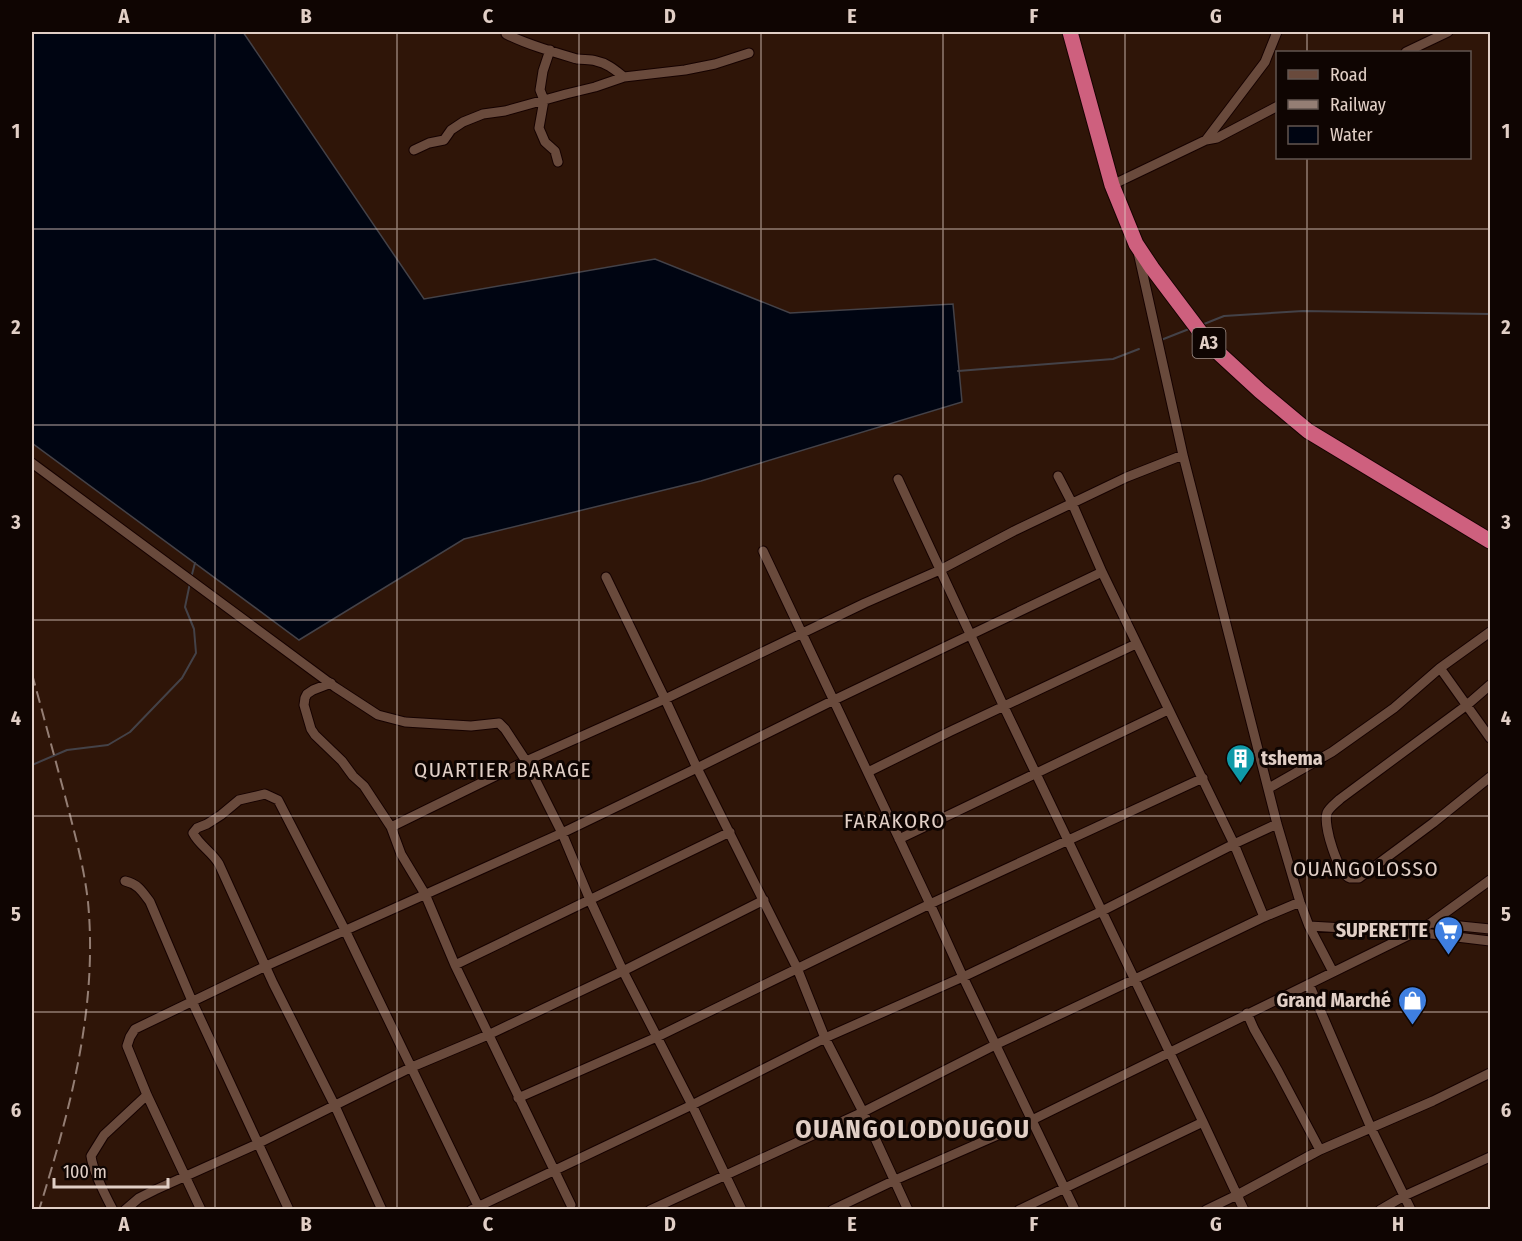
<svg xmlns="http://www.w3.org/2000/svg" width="1522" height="1241" font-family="'Fira Sans Condensed',sans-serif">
	<rect width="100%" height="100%" fill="#2f1508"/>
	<path fill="#000512" stroke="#444248" stroke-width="1.5" d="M32,32h211l181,267 231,-40 135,54 163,-9 9,98 -261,79 -237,58 -165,101 -267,-197z"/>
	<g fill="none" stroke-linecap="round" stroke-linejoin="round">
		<path stroke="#444248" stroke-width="2" d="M1204,324l20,-8 79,-5 187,3
			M1161,340l28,-11
			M958,371l155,-12 26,-10
			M191,578l4,-15
			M32,765l35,-15 41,-5 22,-13 52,-54 14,-25 -2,-24 -9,-22 5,-24"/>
		<defs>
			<path id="minor" d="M506,32v2c22,11 47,18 71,25 7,1 13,0 19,2 11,2 19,9 28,16
				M550,50l-7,21 -3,19 4,10 -5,28 6,14 10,9 3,11
				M1406,52l42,-20
				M1206,140l59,-78 12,-30
				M414,150l15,-7 15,-3 7,-10 12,-8 20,-8 22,-3 61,-17 29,-7 29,-10 61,-7 30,-6 34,-11
				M1112,185l94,-45 11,-2 61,-32
				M1138,252l45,203 94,369 23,78 9,24 24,46
				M32,463l303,224 43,28 27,7 66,4 28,-3 6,6 21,32 36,72 28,67 33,71 69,134 50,105
				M1058,476l14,27 30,69 132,272 30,73
				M898,479l106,228 199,415 41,88
				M763,551l167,353 33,73 112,233
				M606,577l59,122 32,69 100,200 28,70 38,74 45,98
				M1440,668l50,70
				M331,683l-18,7 -6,4 -2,4 -1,7 7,24 4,6 27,26 11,15 11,10 27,41 10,27 24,40 30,71 116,240
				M1490,685l-23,20 -127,94c-4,4 -11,9 -13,14 -4,12 11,61 23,65 1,0 8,0 9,0l74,-55 57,-46
				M868,772l83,-41 185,-87
				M1269,788l63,-36 62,-44 46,-40 50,-36
				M391,827l135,-66 139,-62 200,-96 75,-33 74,-39 113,-54 56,-22
				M899,839l269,-129
				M125,881c13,3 17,10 25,21l42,99 97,209
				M1431,923l59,6
				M1309,926l106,6 75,9
				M455,965l275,-133
				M1309,984l62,144 40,82
				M1247,1013l7,16 24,42 42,79
				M518,1098l139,-61 273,-133 273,-126
				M113,1210c-8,-15 -20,-39 -22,-54l13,-21 43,-40
				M125,1210l14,-12 16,-8 102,-46 155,-77 76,-32 135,-64 141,-71
				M201,1210l-54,-115 -20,-49 3,-9 5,-8 131,-63 296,-133 135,-65 137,-68 268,-128
				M382,1210l-47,-104 -62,-123 -54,-119c-7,-12 -20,-19 -26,-31l4,-5 10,-4 14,-9 18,-15 26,-6 13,6 67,130 135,280
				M471,1210l221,-105 133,-67 138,-61 139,-66 132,-67 43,-20
				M650,1210l213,-98 132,-67 140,-66 129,-62 36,-15
				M832,1210l63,-30 137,-60 383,-188 16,-9 59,-43
				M1019,1210l184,-88
				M1206,1210l31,-15 83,-45 113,-49 57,-28
				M1380,1210l24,-14 86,-39"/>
			<path id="trunk" d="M1070,32l42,153 24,59 16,24 58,77 50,46 48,40 182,110"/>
		</defs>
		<use href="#minor" stroke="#160200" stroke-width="11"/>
		<use href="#trunk" stroke="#160200" stroke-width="17"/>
		<use href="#minor" stroke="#694a3c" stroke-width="9"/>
		<use href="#trunk" stroke="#ce607e" stroke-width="15"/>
		<path stroke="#947e74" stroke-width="2" stroke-dasharray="12 6" stroke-linecap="butt" d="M32,674c11,40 22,81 33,122 9,35 19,70 23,106 10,106 -18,208 -49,308"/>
	</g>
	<path fill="none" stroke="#e1cfc6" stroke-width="1.5" stroke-opacity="0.55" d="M215,32v1178M397,32v1178M579,32v1178M761,32v1178M943,32v1178M1125,32v1178M1307,32v20M1307,158v1052M32,229h1458M32,425h1458M32,620h1458M32,816h1458M32,1012h1458"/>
	<defs>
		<symbol id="building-pin" viewBox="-11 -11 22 30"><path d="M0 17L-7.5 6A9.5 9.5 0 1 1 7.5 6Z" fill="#0f9aa8" stroke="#0f0502"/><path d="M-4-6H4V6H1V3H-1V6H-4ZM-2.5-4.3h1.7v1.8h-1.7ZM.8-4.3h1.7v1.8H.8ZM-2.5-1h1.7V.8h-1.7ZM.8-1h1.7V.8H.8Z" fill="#fff"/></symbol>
		<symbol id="supermarket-pin" viewBox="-11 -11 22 30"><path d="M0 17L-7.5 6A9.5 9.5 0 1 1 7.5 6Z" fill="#3f7fe0" stroke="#0f0502"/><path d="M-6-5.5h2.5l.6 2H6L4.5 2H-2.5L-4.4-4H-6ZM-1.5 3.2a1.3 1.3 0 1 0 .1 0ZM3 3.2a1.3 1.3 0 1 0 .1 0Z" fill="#fff"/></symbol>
		<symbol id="shop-pin" viewBox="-11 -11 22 30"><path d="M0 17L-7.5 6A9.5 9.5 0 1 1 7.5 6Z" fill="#3f7fe0" stroke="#0f0502"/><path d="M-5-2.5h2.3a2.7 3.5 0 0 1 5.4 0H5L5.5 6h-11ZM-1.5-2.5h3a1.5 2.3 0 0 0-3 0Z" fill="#fff"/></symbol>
	</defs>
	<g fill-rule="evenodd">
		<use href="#building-pin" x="1224" y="742" width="33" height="45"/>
		<use href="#supermarket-pin" x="1432" y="914" width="33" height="45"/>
		<use href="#shop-pin" x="1396" y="984" width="33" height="45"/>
	</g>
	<g text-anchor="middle" stroke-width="6" stroke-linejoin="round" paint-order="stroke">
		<rect fill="#0f0502" stroke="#a2928b" stroke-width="1.5" x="1192.5" y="328" width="33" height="30" rx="4.5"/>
		<g font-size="18" font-weight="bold" fill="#e1cfc6">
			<text x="1209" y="349">A3</text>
		</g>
		<g font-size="20" font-weight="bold" fill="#e1cfc6" stroke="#0f0502" text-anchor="end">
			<text x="1261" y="765" text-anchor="start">tshema</text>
			<text x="1428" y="937">SUPERETTE</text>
			<text x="1391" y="1007">Grand Marché</text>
		</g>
		<g font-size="21" letter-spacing="1.5" fill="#e1cfc6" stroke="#0f0502">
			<text x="503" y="777">QUARTIER BARAGE</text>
			<text x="895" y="828">FARAKORO</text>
			<text x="1366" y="876">OUANGOLOSSO</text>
		</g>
		<g font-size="26" font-weight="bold" letter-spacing="1.5" fill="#e1cfc6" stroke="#0f0502">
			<text x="913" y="1138">OUANGOLODOUGOU</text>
		</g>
	</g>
	<rect width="1522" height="1241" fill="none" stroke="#0f0502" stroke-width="66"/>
	<rect x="1276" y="51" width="195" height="108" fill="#0f0502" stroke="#635650" stroke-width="1.5"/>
	<rect x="1288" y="70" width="30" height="9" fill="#694a3c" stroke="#635650" stroke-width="1.5"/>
	<text x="1330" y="81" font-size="18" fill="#e1cfc6">Road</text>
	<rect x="1288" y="100" width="30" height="9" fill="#947e74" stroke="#635650" stroke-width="1.5"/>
	<text x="1330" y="111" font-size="18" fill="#e1cfc6">Railway</text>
	<rect x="1288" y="126" width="30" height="18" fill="#000512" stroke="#635650" stroke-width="1.5"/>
	<text x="1330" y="141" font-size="18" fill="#e1cfc6">Water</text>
	<path d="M54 1178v9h114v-9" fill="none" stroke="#e1cfc6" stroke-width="3"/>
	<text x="63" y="1178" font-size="18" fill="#e1cfc6" stroke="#0f0502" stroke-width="4.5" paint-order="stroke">100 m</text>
	<rect x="33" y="33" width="1456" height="1175" fill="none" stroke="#e1cfc6" stroke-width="2"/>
	<g font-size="20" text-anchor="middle" font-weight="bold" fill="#e1cfc6">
		<text x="124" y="23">A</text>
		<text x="306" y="23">B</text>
		<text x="488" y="23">C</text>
		<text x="670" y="23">D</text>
		<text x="852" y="23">E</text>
		<text x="1034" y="23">F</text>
		<text x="1216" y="23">G</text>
		<text x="1398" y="23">H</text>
		<text x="16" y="138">1</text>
		<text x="1506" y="138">1</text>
		<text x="16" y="334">2</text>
		<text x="1506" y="334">2</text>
		<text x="16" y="529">3</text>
		<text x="1506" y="529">3</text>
		<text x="16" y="725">4</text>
		<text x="1506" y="725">4</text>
		<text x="16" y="921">5</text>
		<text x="1506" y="921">5</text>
		<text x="16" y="1117">6</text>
		<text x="1506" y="1117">6</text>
		<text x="124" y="1231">A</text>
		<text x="306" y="1231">B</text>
		<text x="488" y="1231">C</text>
		<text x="670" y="1231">D</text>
		<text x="852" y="1231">E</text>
		<text x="1034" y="1231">F</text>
		<text x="1216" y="1231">G</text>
		<text x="1398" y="1231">H</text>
	</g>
</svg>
